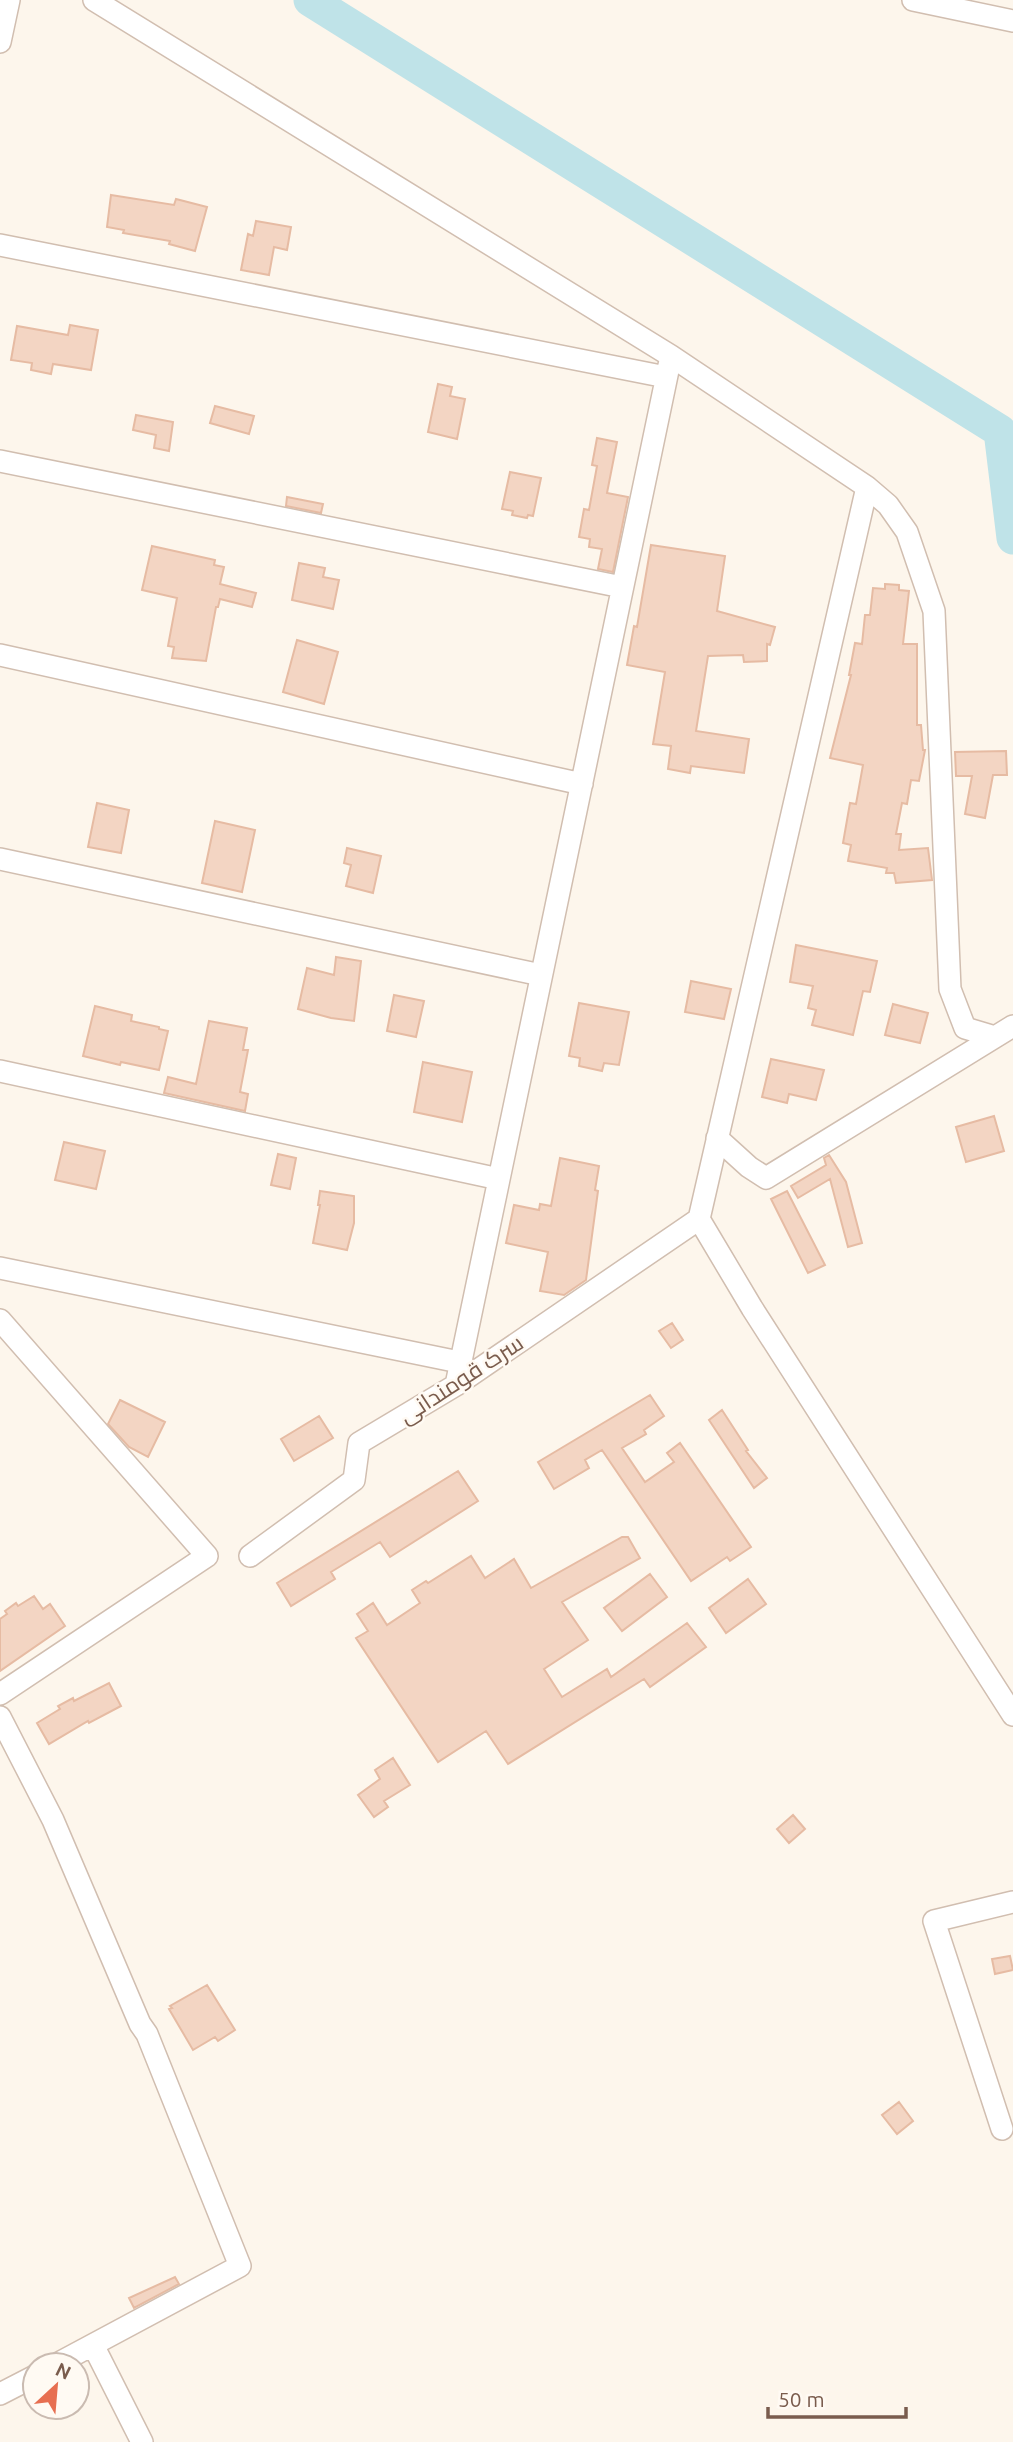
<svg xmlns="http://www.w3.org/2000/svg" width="1013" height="2442" font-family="Ubuntu,Cairo,sans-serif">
	<rect width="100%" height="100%" fill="#fdf6ec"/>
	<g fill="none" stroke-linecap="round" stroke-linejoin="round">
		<path stroke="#bfe3e8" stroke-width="33" d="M310,0l690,431 13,107"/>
	</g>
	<path fill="#f3d5c3" stroke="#e6bba3" stroke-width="2" d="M111,195l63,10 2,-6 31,8 -12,44 -26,-7 1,-3 -47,-8 1,-3 -17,-3z
		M256,221l35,6 -4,23 -13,-3 -5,28 -28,-5 7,-36 5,2z
		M70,325l28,5 -7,40 -38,-6 -2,10 -20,-4 1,-7 -21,-3 6,-34 51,9z
		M438,384l14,3 -2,9 15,3 -8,40 -29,-7z
		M215,406l39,10 -5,18 -39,-11z
		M136,415l37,7 -4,29 -15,-3 2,-13 -23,-5z
		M597,438l20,4 -10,51 21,4 -15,75 -15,-3 4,-20 -13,-2 1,-8 -11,-2 5,-28 5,1 8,-44 -5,-1z
		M510,472l31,6 -8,38 -5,-1 -1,3 -15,-3 1,-4 -11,-2z
		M287,497l36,7 -2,9 -35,-7z
		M651,545l74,11 -8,55 58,16 -5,18 -3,-1v17l-23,1 -1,-7 -35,1 -12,75 53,8 -5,34 -53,-7 -1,7 -22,-4 3,-23 -18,-2 12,-72 -38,-7 7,-39 3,1z
		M152,546l63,14 -1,5 10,2 -4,17 36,9 -4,14 -32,-8 -2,8h-2l-10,54 -34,-3 2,-11 -6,-1 9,-48 -35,-8z
		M299,563l26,5 -2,9 16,3 -6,29 -41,-9z
		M885,584l14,1v5l10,1 -6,53h14v81h4l2,25h2l-6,31 -8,-1 -4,24 -5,-1 -6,31h5l-2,16 29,-2 4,32 -36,3 -2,-10h-8l1,-5 -39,-7 3,-16 -8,-2 7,-40 6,1 7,-39 -33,-7 21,-83h-2l6,-32 7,1 3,-29h5l3,-27 12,1z
		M297,640l41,12 -14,52 -41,-12z
		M1006,751l1,24h-14l-8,43 -20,-4 7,-38h-16l-1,-24z
		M97,803l32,7 -8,43 -33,-6z
		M215,821l40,9 -13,62 -40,-9z
		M347,848l34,8 -8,37 -27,-7 5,-21 -7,-2z
		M796,945l81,16 -7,31 -7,-1 -10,44 -41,-10 4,-15 -8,-2 5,-22 -23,-4z
		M336,957l25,4 -7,60 -23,-3 -33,-9 9,-41 27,7z
		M691,981l40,8 -7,30 -39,-7z
		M394,995l30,6 -8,36 -29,-6z
		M579,1003l50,9 -10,53 -15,-2 -2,8 -23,-5 1,-8 -11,-2z
		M893,1004l35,9 -8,30 -35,-8z
		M95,1006l37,9 -1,6 28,6v2l9,2 -9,39 -38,-8 -1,3 -37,-9z
		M209,1021l38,7 -4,22h5l-8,42 8,2 -3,17 -81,-18 4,-16 28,7z
		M771,1059l53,11 -8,30 -27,-6 -2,9 -25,-6z
		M423,1062l49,10 -10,50 -48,-10z
		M994,1116l10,35 -38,11 -10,-35z
		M64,1142l41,9 -9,38 -41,-9z
		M278,1154l18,4 -6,31 -19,-4z
		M829,1155l17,27 16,61 -14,4 -18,-68 -32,19 -7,-12 35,-21 -2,-7z
		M560,1158l39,8 -4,24 3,1 -12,89 -22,15 -24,-4 8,-39 -42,-9 8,-38 25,5 1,-6 11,2z
		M320,1191l34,5v27l-7,27 -34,-7 7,-38h-2z
		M787,1191l38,74 -17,8 -37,-74z
		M672,1323l11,17 -12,8 -12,-17z
		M650,1395l14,21 -20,14 2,4 -24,14 23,34 29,-20 -7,-9 13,-10 71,104 -21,14 -3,-4 -36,24 -89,-131 -17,10 4,8 -35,21 -16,-27z
		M120,1400l45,22 -17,35 -19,-10 -21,-23z
		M722,1410l26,40 -2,1 21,27 -13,10 -45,-68z
		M319,1416l14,22 -39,23 -13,-22z
		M458,1471l20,30 -88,56 -10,-15 -49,30 4,7 -44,27 -14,-23z
		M622,1537h6l12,21 -78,44 26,38 -44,29 18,28 45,-28 4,8 76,-54 19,24 -56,40 -6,-8 -136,85 -22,-33 -48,31 -82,-124 12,-7 -11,-17 16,-11 14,22 33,-22 -8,-13 14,-9 2,2 43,-27 14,22 29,-19 17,29z
		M650,1574l17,23 -45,34 -18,-23z
		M748,1579l18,25 -40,29 -17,-25z
		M34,1596l9,13 7,-5 15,22 -65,45v-52l7,-5 -2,-3 11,-8 2,3z
		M109,1683l12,23 -32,17 -1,-2 -39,23 -12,-21 23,-14 -2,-3 15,-8 1,3z
		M393,1758l17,27 -26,16 4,6 -14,10 -16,-22 22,-16 -5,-9z
		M793,1815l12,14 -16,14 -12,-14z
		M1010,1956l3,14 -18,4 -3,-15z
		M207,1985l28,45 -17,11 -3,-4 -22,13 -24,-41 3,-1 -2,-2z
		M899,2102l14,19 -16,13 -15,-19z
		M175,2277l4,7 -45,24 -5,-10z"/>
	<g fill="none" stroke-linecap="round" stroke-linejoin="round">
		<defs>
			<path id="minor" d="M94,0l577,356 196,131 -168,732 53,89 261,407
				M913,0l100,21
				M0,42l9,-42
				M0,245l666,132
				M0,461l622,126
				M867,487l21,18 19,27 27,79 16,378 15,39 30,9
				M0,655l582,129
				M0,859l541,116
				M0,1071l499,108
				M717,1138l32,29 17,11 247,-152
				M0,1268l459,94
				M0,1320l207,236 -207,138
				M456,1385l215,-1029
				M250,1556l104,-76 5,-37 97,-58 243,-166
				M0,1717l53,103 87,204 7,10 93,232 -185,99
				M1002,2129l-68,-208 79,-19
				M93,2345l49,97
				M0,2394l35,-18"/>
		</defs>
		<use href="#minor" stroke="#d1beb0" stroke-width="24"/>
		<use href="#minor" stroke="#fff" stroke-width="21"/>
	</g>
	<g text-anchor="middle" stroke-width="5" stroke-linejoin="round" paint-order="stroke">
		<g font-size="23" fill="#7a5c4d" stroke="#fffaf3">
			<text transform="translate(461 1379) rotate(-33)" y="8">سرک قومندانی</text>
		</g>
	</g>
	<g transform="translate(56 2386) rotate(26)"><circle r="33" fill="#fffaf3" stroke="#cabbb1" stroke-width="2"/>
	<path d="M0-5L12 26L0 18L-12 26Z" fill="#e76f51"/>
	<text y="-10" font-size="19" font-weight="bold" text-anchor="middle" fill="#7a5c4d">N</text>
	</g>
	<path d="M768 2407v10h138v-10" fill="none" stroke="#7a5c4d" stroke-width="3.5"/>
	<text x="778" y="2407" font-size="21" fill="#7a5c4d" stroke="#fffaf3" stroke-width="5" paint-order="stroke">50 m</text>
</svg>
